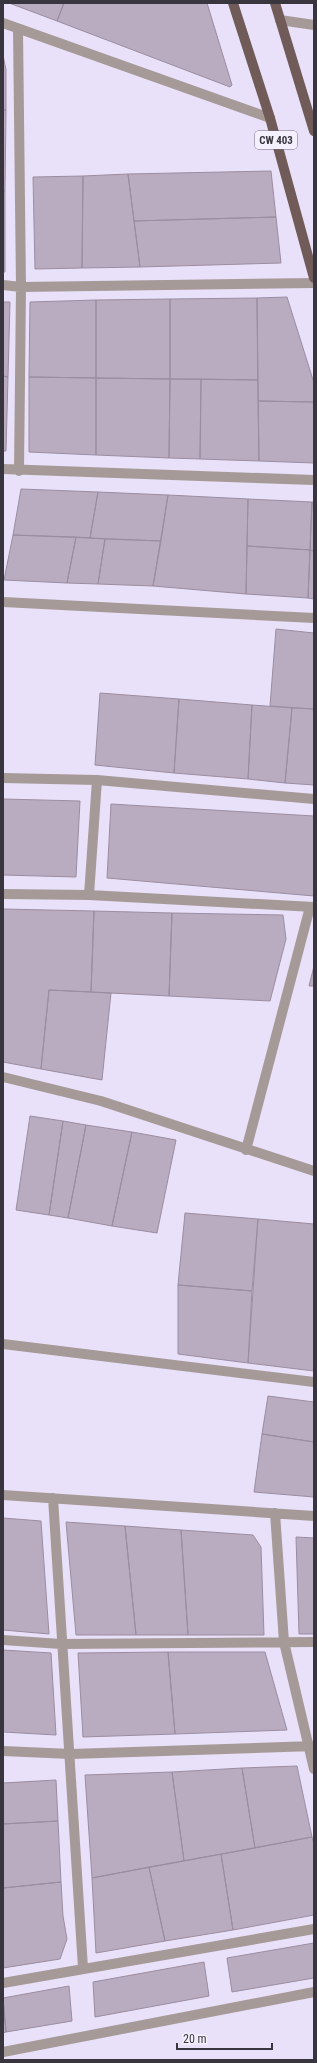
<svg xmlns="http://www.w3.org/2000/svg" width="317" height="2063" font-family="'Roboto Condensed',sans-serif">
	<rect width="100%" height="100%" fill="#e9e1f9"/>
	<path fill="#baacc0" stroke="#9b8da1" d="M9,3h55l-7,18z
		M64,3h143l25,82 -2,2 -173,-66z
		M3,55l3,15v40h-3z
		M3,110h3l-1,81h-2z
		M271,171l5,46 -142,4 -6,-47z
		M128,174l12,93 -58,1 1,-92z
		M83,176l-1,92 -47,1 -2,-92z
		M3,191h2v81h-2z
		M276,217l5,46 -141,4 -6,-46z
		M287,297l27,86v19l-56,-1 -1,-103z
		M257,298l1,82 -88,-1v-80z
		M170,299v80l-74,-1v-78z
		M96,300v78l-67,-1 1,-75z
		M3,302h7l-2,75 -5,-1z
		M3,376l5,1 -2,74h-3z
		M29,377l67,1v77l-67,-3z
		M96,378l74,1 -1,79 -73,-3z
		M170,379h31l-1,80 -31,-1z
		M201,379l57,1 1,81 -59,-2z
		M258,401l56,1v61l-55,-2z
		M21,489l77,3 -8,46 -77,-3z
		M98,492l70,3 -7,46 -71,-3z
		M168,495l80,4 -2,95 -93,-8z
		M248,499l64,3 -2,48 -63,-4z
		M312,502h2v49l-4,-1z
		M13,535l63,2 -9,46 -63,-3z
		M76,537l29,2 -7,45 -31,-1z
		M105,539l56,2 -8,45 -55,-2z
		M247,546l63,4 -2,48 -62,-4z
		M310,550l4,1v48l-6,-1z
		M276,629l38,4v76l-44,-3z
		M100,693l79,6 -5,74 -79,-8z
		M179,699l73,6 -4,74 -74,-6z
		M252,705l40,3 -7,75 -37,-4z
		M292,708l22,1v76l-29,-2z
		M3,799l77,2 -4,76 -73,-2z
		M111,804l203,12v80l-207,-18z
		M3,909l91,2 -3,81 -42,-2 -8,79 -38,-7z
		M94,911l78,2 -3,83 -78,-4z
		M172,913l111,2 3,24 -16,62 -101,-5z
		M314,966v20h-5z
		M49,990l62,3 -9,87 -61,-11z
		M30,1116l33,5 -14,94 -33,-5z
		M63,1121l23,4 -18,93 -19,-3z
		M86,1125l46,7 -20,94 -44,-8z
		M132,1132l44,8 -19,93 -45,-7z
		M185,1213l73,6 -6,72 -74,-6z
		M258,1219l56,5v147l-66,-8z
		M178,1285l74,6 -4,72 -70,-9z
		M268,1396l46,6v40l-52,-8z
		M262,1434l52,8v55l-60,-5z
		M3,1518l38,3 8,113 -46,-4z
		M66,1522l59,4 11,109h-60z
		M125,1526l56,4 7,105h-52z
		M181,1530l72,5 8,12 3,88h-76z
		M296,1537l18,1v96h-15z
		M3,1650l48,3 5,82 -53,-3z
		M168,1652h97l22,78 -112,4z
		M168,1652l7,82 -92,3 -5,-84z
		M297,1766l15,71 -57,11 -13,-80z
		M242,1768l13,80 -71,13 -12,-89z
		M172,1772l12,89 -92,17 -7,-103z
		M56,1780l2,41 -55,3v-41z
		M58,1821l3,61 -58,6v-64z
		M312,1837l2,7v71l-81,15 -12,-76z
		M221,1854l12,76 -68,11 -16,-74z
		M149,1867l16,74 -69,12 -4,-75z
		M61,1882l2,34 4,23 -7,20 -57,9v-80z
		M314,1943v35l-82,14 -5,-34z
		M204,1962l5,34 -114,21 -2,-35z
		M69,1986l3,35 -66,11 -3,-34z
		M3,1998l3,34 -3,1z"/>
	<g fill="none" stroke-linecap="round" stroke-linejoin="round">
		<path stroke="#a69a98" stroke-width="10" d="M280,20l34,5
			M3,23l267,95
			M18,29l3,258 -2,184
			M3,285l18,2 293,-4
			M3,469l311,11
			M3,602l311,16
			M3,778l94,2 217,19
			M3,894l86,1 225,12
			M89,895l8,-115
			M3,1077l98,24 213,70
			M246,1150l64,-243
			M3,1344l311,38
			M3,1495l311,21
			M53,1498l30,470
			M275,1513l9,129 30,127
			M3,1640l58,4 253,-2
			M3,1751l68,3 243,-8
			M3,1983l311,-54
			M3,2052l311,-60"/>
		<path stroke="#705b58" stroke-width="10" d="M233,3l37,115 44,160
			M275,3l39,128"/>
	</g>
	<g text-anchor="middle" stroke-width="4" stroke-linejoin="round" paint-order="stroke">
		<rect fill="#f5f0fe" stroke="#716d78" stroke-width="1" x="255" y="131" width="42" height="18" rx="3"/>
		<g font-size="11" font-weight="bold" fill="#38353e">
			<text x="276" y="144">CW 403</text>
		</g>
	</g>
	<rect width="317" height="2063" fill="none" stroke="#38353e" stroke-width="8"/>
	<path d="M177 2043v6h95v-6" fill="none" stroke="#38353e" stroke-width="2"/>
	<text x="183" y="2043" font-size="12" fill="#38353e" stroke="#f5f0fe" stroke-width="3" paint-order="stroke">20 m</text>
</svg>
